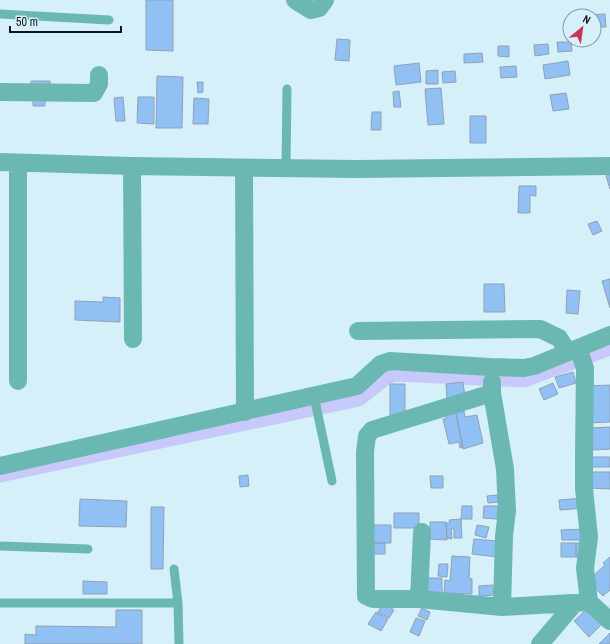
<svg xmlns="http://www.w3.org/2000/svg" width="610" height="644" font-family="'Archivo Narrow',sans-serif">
	<rect width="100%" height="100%" fill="#d5f0f9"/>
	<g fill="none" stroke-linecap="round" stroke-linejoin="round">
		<path stroke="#c6c9f9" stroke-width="15" d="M0,475l359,-76 26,-21 10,-4 129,6 86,-32"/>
	</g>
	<path fill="#91c0f4" stroke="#91a1b2" d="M146,0h27v51l-27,-1z
		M605,14l1,13h-12v-11h-8v-1z
		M337,39l13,1 -1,21 -14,-1z
		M557,42h14l1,9 -14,1z
		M548,44l1,10 -14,2 -1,-11z
		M498,46h11v11l-11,-1z
		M482,53l1,9 -19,1v-9z
		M568,61l2,14 -25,4 -2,-14z
		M419,63l2,19 -25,3 -2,-19z
		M516,66l1,11 -16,1 -1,-11z
		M438,70v14h-12v-13z
		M455,71l1,11 -13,1 -1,-11z
		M157,76l26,1 -1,51h-26z
		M31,81h19v11h-19z
		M197,82h6v10l-5,1z
		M441,88l3,36 -16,1 -3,-36z
		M399,91l2,16h-7l-1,-15z
		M566,93l3,16 -16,2 -3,-16z
		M33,94h12v12h-12z
		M123,97l2,24h-9l-2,-23z
		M138,97h16v27l-17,-1z
		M194,98l15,1 -1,25h-15z
		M372,112h9v18h-10z
		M470,116h16v27h-16z
		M610,174v15l-4,-13z
		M519,186h17v10l-6,-1v18h-12z
		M597,221l5,10 -9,4 -5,-11z
		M610,279v29l-8,-27z
		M484,284h20l1,28h-21z
		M567,290l13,1 -2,23 -12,-1z
		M103,297l17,1v24l-45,-2v-19l28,1z
		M573,372l3,11 -17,5 -4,-11z
		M463,382l2,15 -18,2 -1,-15z
		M553,383l5,11 -14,6 -5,-11z
		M390,384h15v31h-15z
		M610,385v37l-22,1 -2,-37z
		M464,411l1,6 12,-2 6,28 -20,6 -7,-36z
		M456,413l7,34 -3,1 -1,-6 -10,2 -6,-25h3l-1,-4z
		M610,427v22l-17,1 -2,-22z
		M592,457h18v10h-19z
		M590,472h20v17l-21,-1z
		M248,475l1,11 -9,1 -1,-11z
		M430,476h13v12h-12z
		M497,495l1,7 -10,1 -1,-7z
		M584,498l1,10 -25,2 -1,-10z
		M80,499l47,2 -1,26 -47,-1z
		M462,506h10v13h-11z
		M484,506h14l-1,13 -14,-1z
		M151,507h13l-1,62h-12z
		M394,513h25v15h-25z
		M461,519l1,19h-8v-9h-3l1,10 -5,-1 -1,-15h4l-1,-3z
		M430,522h16l1,18 -17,-1z
		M369,525h22v18h-22z
		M477,525l12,2 -3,11 -11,-3z
		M586,529v11h-24l-1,-10z
		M474,539l24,2 -1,16 -25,-3z
		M372,543h13v11h-13z
		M561,543h15v14h-15z
		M576,543h8v14h-8z
		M452,556l18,1 -1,21 3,1v15l-28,-1 1,-13 5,1z
		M610,557v33l-7,6 -11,-11 4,-3 -4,-5 13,-12 -2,-2z
		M439,564h9l-1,13 -9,-1z
		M426,578h16v15l-16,1z
		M83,581l24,1v12h-24z
		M493,585l1,10 -15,1v-10z
		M383,603l11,7 -5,8 -11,-6z
		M589,607l15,15 -15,15 -15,-16z
		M422,608l8,4 -3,8 -9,-4z
		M116,610h26v34h-117v-10l11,1v-9l80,1z
		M376,612l12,7 -7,12 -13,-7z
		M416,618l9,3 -6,15 -9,-4z
		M610,633v11h-11z"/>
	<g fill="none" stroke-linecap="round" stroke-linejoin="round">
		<path stroke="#6bb8b2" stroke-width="9" d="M0,14l109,6
			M286,168l1,-79
			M314,396l18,85
			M0,546l88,3
			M174,569l4,34 1,41
			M0,603h178"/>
		<path stroke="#6bb8b2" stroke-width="18" d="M295,0l16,10 8,-2 6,-8
			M0,92l94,1 5,-9v-9
			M0,162l132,4 225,3 253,-3
			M132,166l1,173
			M244,168l1,244
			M358,331l182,-2 19,9 9,14
			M578,348l7,20 -1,87v34l5,48 -4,31 4,34 21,19
			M18,381v-218
			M492,382v11l13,76 2,42 -3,25 -2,71
			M492,393l-120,37 -5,6 -2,16 1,144 7,3h46l83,8 87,-5
			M0,466l357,-80 24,-22 9,-3 100,6 34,1 10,-2 76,-31
			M419,599l3,-67
			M540,644l35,-41"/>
	</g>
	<g transform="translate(582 28) rotate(29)"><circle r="19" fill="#d5f0f9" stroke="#8599a0"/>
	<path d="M0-3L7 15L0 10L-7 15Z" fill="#c73753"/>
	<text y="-6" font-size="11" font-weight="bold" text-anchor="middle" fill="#0d171a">N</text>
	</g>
	<path d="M10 26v6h111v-6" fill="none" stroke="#0d171a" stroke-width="2"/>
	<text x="16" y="26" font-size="12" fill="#0d171a" stroke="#d5f0f9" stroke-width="3" paint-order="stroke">50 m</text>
</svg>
